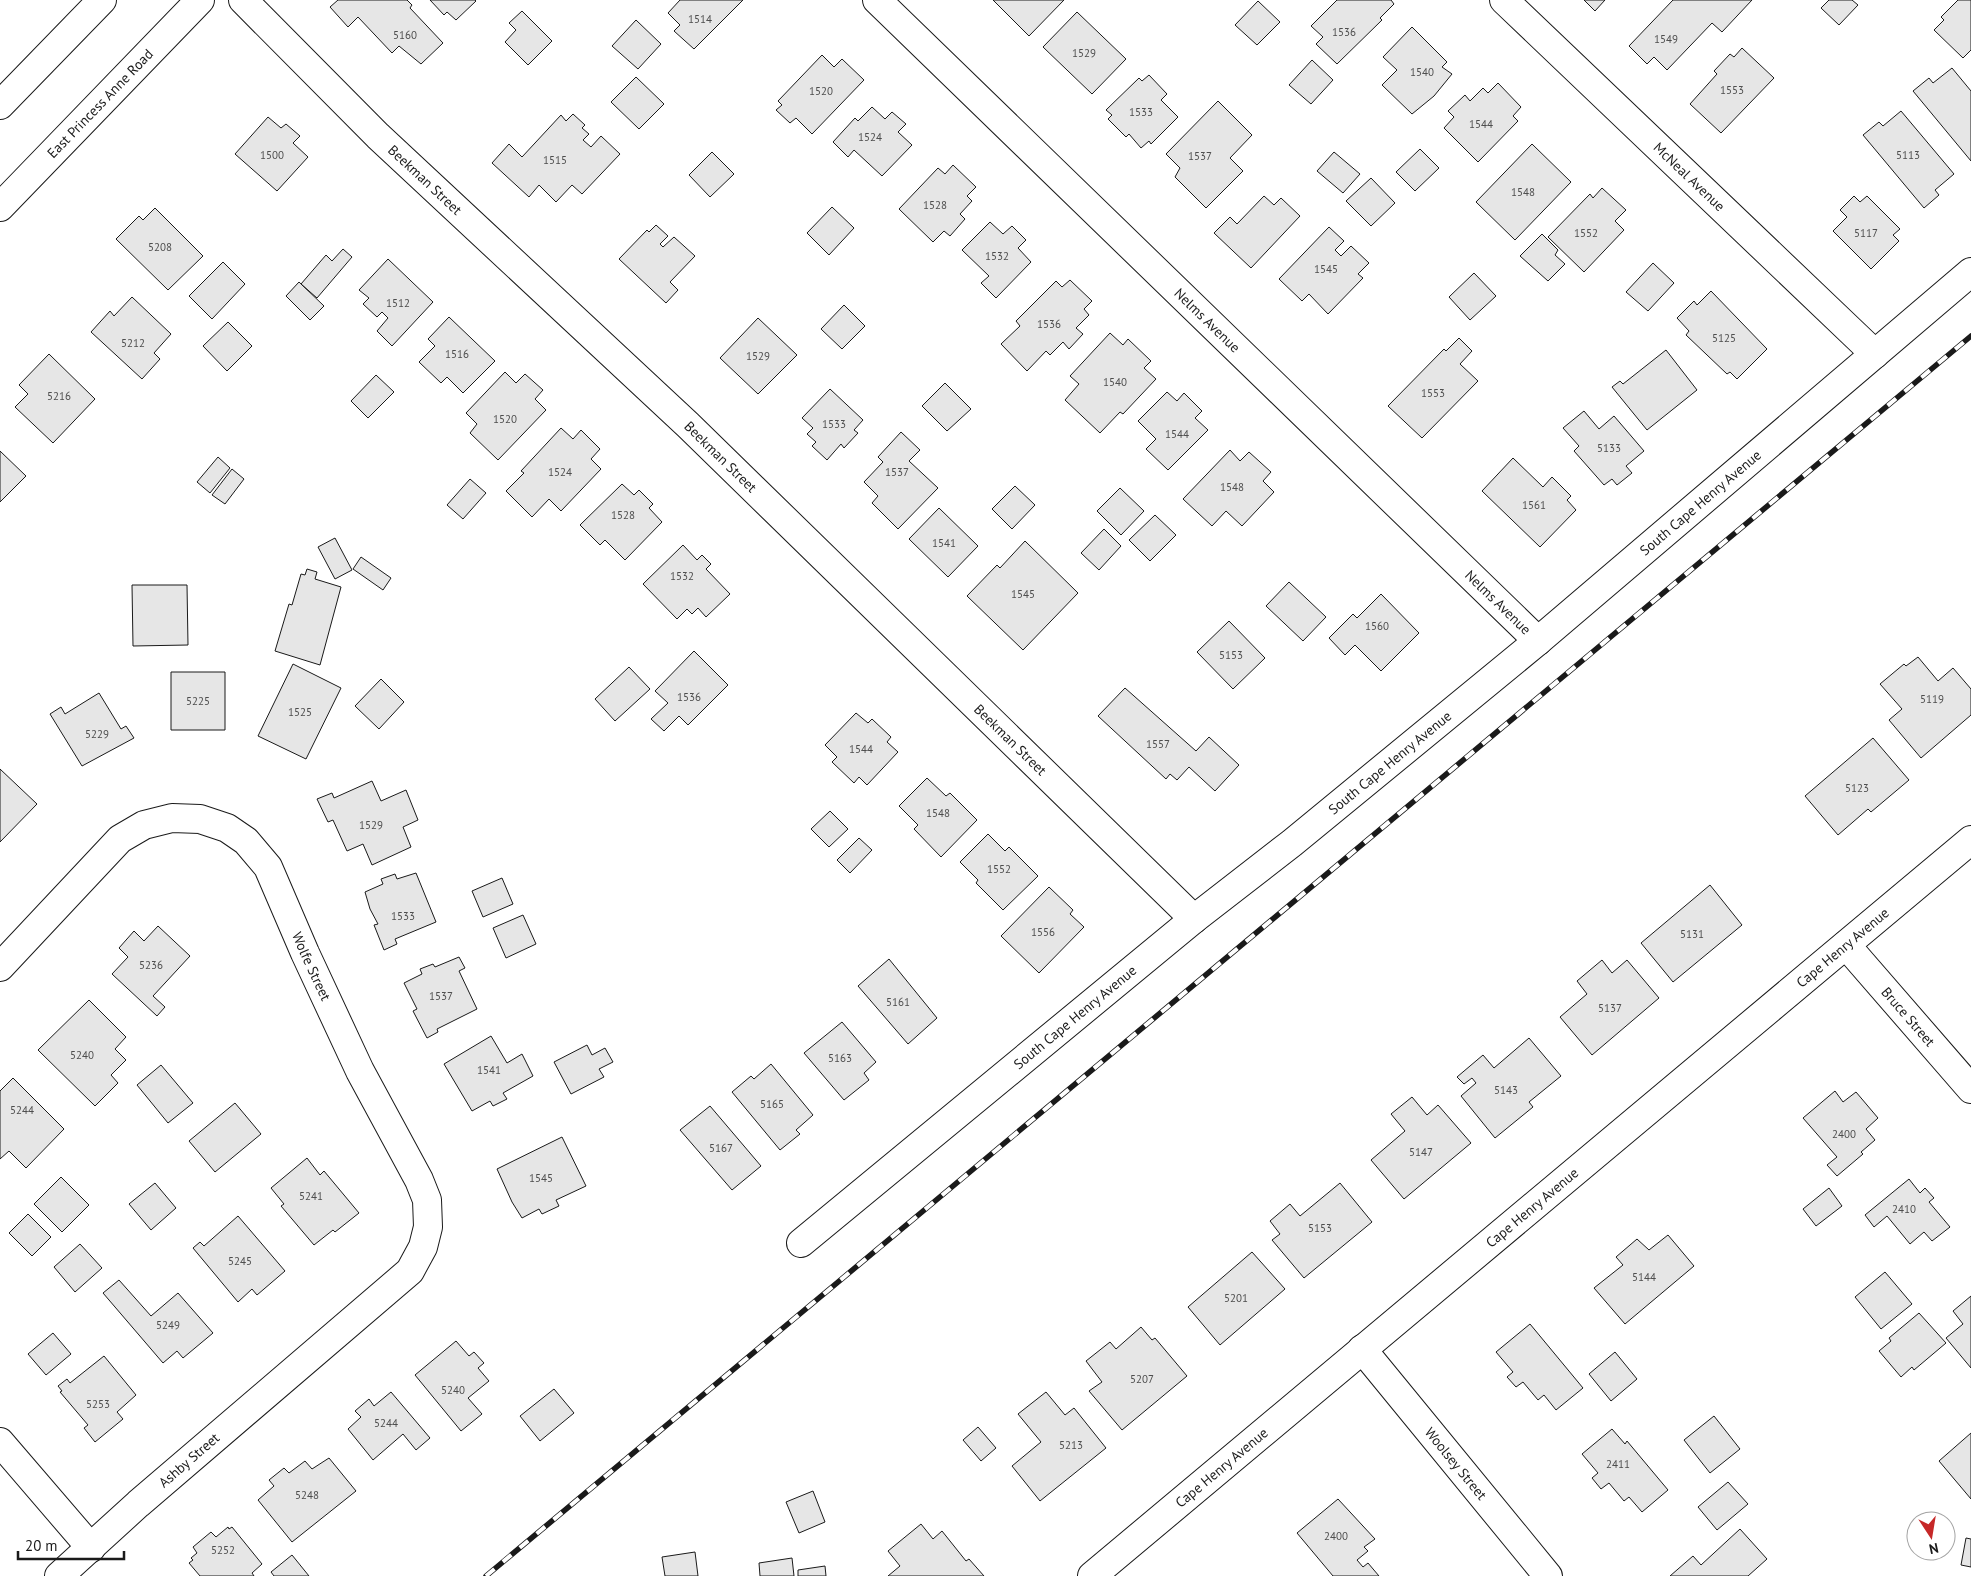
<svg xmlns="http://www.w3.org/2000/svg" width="1971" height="1576" font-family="'PT Sans',sans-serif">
	<rect width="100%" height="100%" fill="#fff"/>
	<path fill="#e6e6e6" stroke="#1a1a1a" d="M338,0h69l5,5 -2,3 33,35 -22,21 -22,-18 -7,7 -34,-36 -10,10 -18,-20z
		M430,0h45l1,1 -20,19 -9,-8 -3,3z
		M680,0h63l-49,49 -20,-18 6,-6 -12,-12z
		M993,0h71l-35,36z
		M1337,0h54l3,4 -14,14 2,2 -45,44 -21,-20 7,-7 -12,-11z
		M1584,0h21l-10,11z
		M1673,0h79l-30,32 -10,-9 -45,47 -13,-13 -7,7 -18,-18z
		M1829,0h23l6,5 -19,20 -18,-17z
		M1958,0h13v50l-8,8 -29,-28 10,-10 -3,-3z
		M1258,1l22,21 -23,23 -22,-20z
		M522,11l30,30 -24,24 -23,-23 11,-12 -7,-7z
		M1077,12l49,47 -34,35 -49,-47z
		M636,20l25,24 -23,25 -26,-23z
		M1412,27l35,35 -5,5 10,7 -18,22 -22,18 -30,-29 15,-15 -14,-13z
		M1742,48l32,30 -53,55 -31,-29 27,-30 -3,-3 16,-17 4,3z
		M822,55l12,12 8,-8 22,21 -52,54 -16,-16 -6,5 -14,-13 6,-5 -4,-4z
		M1312,60l21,20 -22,24 -22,-19z
		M1952,68l19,23v70l-58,-70 16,-13 4,5z
		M1149,75l18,19 -6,6 17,17 -27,27 -2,-3 -8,7 -12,-14 -3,3 -18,-18 4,-4 -6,-5 33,-32 3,3z
		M636,77l28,27 -25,25 -28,-27z
		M1498,83l23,24 -8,9 5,5 -40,41 -34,-34 10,-11 -6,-6 17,-16 5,6 13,-13 5,5z
		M1218,101l34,34 -22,23 13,13 -37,37 -31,-31 5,-9 -14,-14z
		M872,107l13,12 7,-7 14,12 -8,8 14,13 -30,31 -28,-26 -6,7 -15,-15 22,-24 3,3z
		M1901,111l53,63 -19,16 4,5 -15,13 -61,-73 16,-13 4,4z
		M573,114l12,11 -3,3 7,6 -6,6 8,7 10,-11 19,18 -38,40 -10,-9 -16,17 -17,-17 -10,12 -37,-34 17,-19 13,13 39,-42 5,6z
		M268,117l13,11 5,-4 14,12 -7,7 15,14 -31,34 -42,-37z
		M1532,144l39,38 -56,58 -39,-38z
		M1420,149l19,19 -24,23 -19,-19z
		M712,152l22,22 -24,23 -21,-22z
		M1334,152l26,22 -17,19 -26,-22z
		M953,165l23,22 -9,9 5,5 -12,13 5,5 -15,17 -6,-5 -11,11 -34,-33 39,-41 7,6z
		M1371,178l24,25 -24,23 -25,-25z
		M1602,188l24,22 -11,11 9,9 -40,42 -36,-35 42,-43 3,4z
		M1264,196l10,9 7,-7 19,18 -49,52 -37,-35 16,-16 7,7z
		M1854,196l6,6 7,-6 33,33 -7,6 6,6 -28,28 -38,-38 14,-14 -7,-7z
		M832,207l22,21 -25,27 -22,-22z
		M155,208l48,48 -35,34 -52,-51 23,-23 4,4z
		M990,222l13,12 9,-8 14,14 -8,8 13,14 -35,36 -15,-15 8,-7 -27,-26z
		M656,225l12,11 -8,8 3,3 11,-10 21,19 -25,26 8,8 -12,13 -47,-44 28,-29 2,2z
		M1329,227l15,14 -9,9 6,6 10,-10 18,17 -11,11 5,4 -35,36 -19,-20 -7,7 -23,-22z
		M1542,234l16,16 -3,5 10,9 -17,17 -28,-25z
		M343,249l9,8 -35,41 -16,-14 25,-29 6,6z
		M388,259l45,43 -41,44 -15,-15 11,-13 -6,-6 -5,5 -14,-13 6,-6 -10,-8z
		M223,262l22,22 -33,35 -23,-23z
		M1653,263l21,20 -26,28 -22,-19z
		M1474,273l22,23 -26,24 -21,-23z
		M1070,280l22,21 -8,8 5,6 -13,13 7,6 -14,15 -6,-7 -13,13 -4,-4 -19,20 -26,-27 19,-18 -4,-5 40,-40 6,6z
		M299,282l25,24 -14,14 -24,-24z
		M1711,291l56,58 -30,30 -7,-7 -3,2 -41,-39 3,-4 -12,-13 17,-17 3,4z
		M132,297l39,37 -17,19 6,6 -18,20 -51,-47 19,-21 4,5z
		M844,305l21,21 -23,23 -21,-20z
		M449,317l46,44 -32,32 -16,-16 -6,6 -22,-21 16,-16 -7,-7z
		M758,318l39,37 -39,39 -38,-36z
		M228,322l24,24 -25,25 -24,-25z
		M1110,333l13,12 5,-6 23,22 -7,7 12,11 -33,35 -3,-2 -20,21 -35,-33 14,-16 -9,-8z
		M1459,338l13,13 -12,13 18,17 -56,57 -34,-32 56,-57 2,2z
		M1666,350l31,40 -50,40 -35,-43 8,-6 3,3z
		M49,354l46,45 -42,44 -38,-36 13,-13 -9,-9z
		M505,372l11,11 9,-9 18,16 -8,9 11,11 -48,50 -28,-27 7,-9 -11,-11z
		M376,375l18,17 -26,26 -17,-17z
		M945,383l26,26 -24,22 -25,-25z
		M830,389l33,31 -9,10 4,3 -14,15 -3,-4 -14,16 -15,-14 4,-4 -9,-8 6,-6 -11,-10z
		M1167,392l10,9 7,-8 18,18 -7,7 13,12 -40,40 -22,-21 10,-10 -18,-18z
		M1584,411l15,18 15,-13 30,35 -18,15 6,7 -15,12 -5,-6 -8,6 -30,-34 5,-5 -16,-18z
		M561,428l12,11 8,-9 19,19 -9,10 10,10 -40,42 -12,-12 -17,18 -26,-26 18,-18 -3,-2z
		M901,432l19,18 -11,11 29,27 -40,41 -26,-26 6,-7 -14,-14 19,-20 -5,-5z
		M1230,450l10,11 9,-9 22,20 -8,9 11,11 -32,34 -16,-15 -14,15 -29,-27z
		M0,451l26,25 -26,26z
		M218,457l12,11 -20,25 -13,-11z
		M1513,458l30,29 9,-10 19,19 -4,4 9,10 -36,37 -58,-56z
		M232,469l12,10 -19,25 -13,-9z
		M470,479l16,14 -23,26 -16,-14z
		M622,484l12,11 5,-5 14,14 -4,4 13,14 -37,38 -20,-20 -5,5 -20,-20z
		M1015,486l20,19 -23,24 -20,-20z
		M1120,488l24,23 -23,24 -24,-24z
		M939,508l39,38 -30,31 -39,-38z
		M1155,515l21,20 -26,26 -21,-21z
		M1104,529l17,17 -22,24 -18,-17z
		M335,538l17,32 -17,9 -17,-32z
		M1025,541l53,52 -55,57 -56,-54 30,-31 3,3z
		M683,545l14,15 5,-5 9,9 -5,5 24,25 -24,23 -8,-9 -6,6 -5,-5 -10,10 -34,-35z
		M361,557l30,21 -8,12 -30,-21z
		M307,569l10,3 -2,7 26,8 -21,78 -45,-14 14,-47 3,1 9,-31 4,1z
		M1289,582l37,35 -23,24 -37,-35z
		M132,585h55l1,60 -55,1z
		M1381,594l38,39 -38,38 -26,-26 -10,10 -16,-17 24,-24 4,4z
		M1229,621l36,37 -32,31 -36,-37z
		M694,651l34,34 -40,40 -9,-9 -15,15 -13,-12 17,-16 -13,-12z
		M1918,657l20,24 15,-13 18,21v26l-50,43 -32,-38 13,-11 -22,-25 24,-20 2,2z
		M293,664l48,24 -35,71 -48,-23z
		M629,667l21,22 -35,32 -20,-22z
		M171,672h54v58h-54z
		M381,679l23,23 -25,27 -24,-23z
		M1125,688l71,63 13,-14 30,28 -24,26 -26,-24 -12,13 -7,-6 -4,5 -68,-63z
		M99,693l22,36 5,-3 8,12 -52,28 -32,-52 11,-7 4,7z
		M856,713l12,10 4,-4 19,18 -4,5 11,10 -31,33 -8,-8 -5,6 -22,-21 5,-5 -12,-12z
		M1873,738l36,42 -38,32 -3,-3 -30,26 -33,-39z
		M0,769l37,35 -37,38z
		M927,778l19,18 4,-3 27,27 -36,37 -27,-28 4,-4 -19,-19z
		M372,781l9,20 25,-11 12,30 -15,7 8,20 -39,18 -9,-21 -16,7 -14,-31 -5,2 -11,-23 15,-6 2,5z
		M830,811l18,18 -19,18 -18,-18z
		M988,834l17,17 4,-4 29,29 -35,34 -27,-27 2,-3 -18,-18z
		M859,838l13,12 -22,23 -13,-13z
		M416,873l20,49 -41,17 2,5 -13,6 -10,-25 4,-1 -8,-15 -5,-17 18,-8 -2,-5 14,-5 2,5z
		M502,878l11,26 -30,13 -11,-26z
		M1710,885l32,40 -69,57 -32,-39z
		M1049,887l24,23 -3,4 14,13 -45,46 -38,-37z
		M523,915l13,29 -30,14 -13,-30z
		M158,926l32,30 -37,40 12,11 -8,9 -45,-42 16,-17 -9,-9 15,-17 10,10z
		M459,957l6,11 -6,3 18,38 -40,20 1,3 -11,6 -14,-27 4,-2 -13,-26 18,-9 -2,-5 13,-5 2,3z
		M889,959l48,59 -29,26 -50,-58z
		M1602,960l10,13 15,-13 32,38 -67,57 -32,-38 27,-23 -10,-13z
		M89,1000l37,37 -11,12 11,11 -15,15 7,8 -23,23 -57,-56z
		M842,1022l34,40 -12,11 5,7 -25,20 -40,-47z
		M491,1036l16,27 15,-9 11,22 -30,17 4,6 -14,7 -3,-5 -18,10 -28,-47z
		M1529,1038l32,38 -32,26 4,5 -38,31 -34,-42 15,-13 -4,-5 -8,6 -7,-7 26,-22 11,13z
		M587,1045l5,10 13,-7 8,14 -14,7 5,8 -33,17 -17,-32z
		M771,1064l42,51 -17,15 4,4 -20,16 -48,-58 19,-16 3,3z
		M161,1065l32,38 -25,20 -31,-38z
		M13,1078l51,51 -38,39 -17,-17 -9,8v-68z
		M1835,1091l8,11 13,-10 22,26 -12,11 9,11 -14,12 2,2 -26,22 -10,-11 10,-8 -34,-39z
		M1412,1097l15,18 11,-10 33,38 -67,56 -33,-39 34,-29 -14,-17z
		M235,1103l26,31 -46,38 -26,-31z
		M710,1106l51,60 -29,24 -52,-60z
		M562,1137l24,49 -30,14 3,6 -17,8 -3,-5 -17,9 -10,-16 -15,-33z
		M307,1158l13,17 4,-4 35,42 -24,19 -2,-2 -19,15 -33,-39 3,-2 -13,-16z
		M61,1177l28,28 -27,27 -28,-28z
		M1909,1179l11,14 5,-5 9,10 -5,4 21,25 -18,14 -8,-9 -14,12 -23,-28 -13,11 -9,-12z
		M155,1183l21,25 -25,22 -22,-26z
		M1340,1183l32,39 -68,56 -32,-38 8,-6 -10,-13 20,-17 10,12z
		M1829,1188l13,18 -26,20 -13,-17z
		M28,1214l23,23 -19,19 -23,-23z
		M238,1216l47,55 -28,24 -5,-6 -14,13 -45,-54 7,-6 4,4z
		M1668,1235l26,31 -69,58 -31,-36 29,-23 -7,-8 21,-18 12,11z
		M80,1244l22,24 -27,24 -21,-25z
		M1252,1252l33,37 -65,56 -32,-38z
		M1885,1272l27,32 -31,25 -26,-32z
		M119,1280l32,36 27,-23 35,40 -30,25 -6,-7 -14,12 -60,-70z
		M1971,1296v72l-25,-30 17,-14 -10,-13z
		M1919,1313l27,30 -32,27 -2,-3 -11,10 -22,-26 12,-10 -2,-3z
		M1530,1324l53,64 -27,22 -12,-15 -6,5 -15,-18 -7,5 -9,-10 6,-5 -17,-20z
		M1141,1327l11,13 3,-2 32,38 -65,54 -33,-39 13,-9 -16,-21 24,-19 6,7z
		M53,1333l18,21 -25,21 -18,-21z
		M456,1341l13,15 5,-4 10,11 -6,5 11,13 -21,17 14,16 -21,17 -46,-56z
		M1615,1352l22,27 -26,22 -22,-27z
		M104,1356l32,39 -19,17 6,7 -28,23 -11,-14 4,-3 -28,-33 2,-1 -4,-5 9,-7 3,4z
		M554,1389l20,24 -34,28 -20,-25z
		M391,1392l39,46 -14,12 -13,-16 -30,26 -25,-31 13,-12 -6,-6 14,-12 5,7z
		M1046,1392l19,23 9,-7 32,40 -66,53 -28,-35 29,-24 -23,-28z
		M1714,1416l26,33 -30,24 -26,-33z
		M978,1427l18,21 -15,13 -18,-21z
		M1612,1429l13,15 2,-3 41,49 -26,22 -13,-15 -5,4 -15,-18 -8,6 -9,-11 6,-5 -16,-19z
		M1971,1433v66l-32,-38z
		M329,1458l27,33 -64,51 -34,-42 16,-14 -5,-6 15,-12 5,5 16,-12 7,8z
		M1728,1482l20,22 -31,26 -19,-23z
		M813,1491l12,31 -26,11 -13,-31z
		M1338,1499l37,40 -11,8 4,4 -11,9 6,7 5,-4 11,13h-46l-36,-43z
		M921,1524l12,15 9,-8 24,30 3,-2 15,17h-96l12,-10 -12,-15z
		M228,1527l1,2 3,-2 30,37 -10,9 2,3h-54l-11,-13 4,-3 -2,-2 6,-5 -4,-6 18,-15 5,5z
		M1740,1529l27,30 -19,17h-78l23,-20 8,9z
		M1966,1538l5,1v28l-10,-2z
		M695,1552l3,24h-33l-3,-19z
		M292,1555l17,21h-35l-3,-4z
		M792,1558l2,18h-34l-1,-13z
		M825,1566l1,10h-28v-6z"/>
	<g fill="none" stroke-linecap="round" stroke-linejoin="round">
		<defs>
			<g id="minor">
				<path id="s1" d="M243,0l135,136 310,289 506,494"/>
				<path id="s2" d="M877,0l661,641"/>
				<path id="s3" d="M1504,0l371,354"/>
				<path id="s4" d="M1846,945l125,144"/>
				<path id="s5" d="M0,967l120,-128 24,-14 28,-7 28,1 27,9 19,13 22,26 37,86 55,118 59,109 8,20 1,27 -5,20 -13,24 -272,233 -79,72"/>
				<path id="s6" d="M801,1243l393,-324 98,-76 246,-202 433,-369"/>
				<path id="s7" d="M1362,1349l186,227"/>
				<path d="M0,1442l91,106"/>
				<path id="s8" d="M1092,1576l879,-736"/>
			</g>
			<g id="major">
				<path d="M0,105l102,-105"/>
				<path id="s9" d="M0,207l200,-207"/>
			</g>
		</defs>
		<use href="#minor" stroke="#1a1a1a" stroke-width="30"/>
		<use href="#major" stroke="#1a1a1a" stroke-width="30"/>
		<use href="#minor" stroke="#fff" stroke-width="28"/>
		<use href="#major" stroke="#fff" stroke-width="28"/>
		<defs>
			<path id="rail" d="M486,1576l1485,-1240"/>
		</defs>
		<use href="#rail" stroke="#1a1a1a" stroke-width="5.5"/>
		<use href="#rail" stroke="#fff" stroke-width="4" stroke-dasharray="11" stroke-linecap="butt"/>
	</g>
	<g text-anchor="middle" stroke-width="4" stroke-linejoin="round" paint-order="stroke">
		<g font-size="11" fill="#4d4d4d">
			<text x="700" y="23">1514</text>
			<text x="1344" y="36">1536</text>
			<text x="405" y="39">5160</text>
			<text x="1666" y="43">1549</text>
			<text x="1084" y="57">1529</text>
			<text x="1422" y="76">1540</text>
			<text x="1732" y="94">1553</text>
			<text x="821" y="95">1520</text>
			<text x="1141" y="116">1533</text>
			<text x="1481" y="128">1544</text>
			<text x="870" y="141">1524</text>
			<text x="272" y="159">1500</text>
			<text x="1908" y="159">5113</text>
			<text x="1200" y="160">1537</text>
			<text x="555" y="164">1515</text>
			<text x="1523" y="196">1548</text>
			<text x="935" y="209">1528</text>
			<text x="1586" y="237">1552</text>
			<text x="1866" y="237">5117</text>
			<text x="160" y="251">5208</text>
			<text x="997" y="260">1532</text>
			<text x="1326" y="273">1545</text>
			<text x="398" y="307">1512</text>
			<text x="1049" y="328">1536</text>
			<text x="1724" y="342">5125</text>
			<text x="133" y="347">5212</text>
			<text x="457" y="358">1516</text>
			<text x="758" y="360">1529</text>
			<text x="1115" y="386">1540</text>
			<text x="1433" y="397">1553</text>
			<text x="59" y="400">5216</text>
			<text x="505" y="423">1520</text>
			<text x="834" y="428">1533</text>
			<text x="1177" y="438">1544</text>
			<text x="1609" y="452">5133</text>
			<text x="560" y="476">1524</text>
			<text x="897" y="476">1537</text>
			<text x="1232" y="491">1548</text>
			<text x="1534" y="509">1561</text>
			<text x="623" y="519">1528</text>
			<text x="944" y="547">1541</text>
			<text x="682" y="580">1532</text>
			<text x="1023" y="598">1545</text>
			<text x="1377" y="630">1560</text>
			<text x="1231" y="659">5153</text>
			<text x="689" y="701">1536</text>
			<text x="1932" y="703">5119</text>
			<text x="198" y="705">5225</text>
			<text x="300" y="716">1525</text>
			<text x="97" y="738">5229</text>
			<text x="1158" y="748">1557</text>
			<text x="861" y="753">1544</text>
			<text x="1857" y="792">5123</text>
			<text x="938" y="817">1548</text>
			<text x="371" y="829">1529</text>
			<text x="999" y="873">1552</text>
			<text x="403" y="920">1533</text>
			<text x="1043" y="936">1556</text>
			<text x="1692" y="938">5131</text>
			<text x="151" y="969">5236</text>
			<text x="441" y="1000">1537</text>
			<text x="898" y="1006">5161</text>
			<text x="1610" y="1012">5137</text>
			<text x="82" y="1059">5240</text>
			<text x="840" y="1062">5163</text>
			<text x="489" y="1074">1541</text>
			<text x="1506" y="1094">5143</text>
			<text x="772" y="1108">5165</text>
			<text x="22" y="1114">5244</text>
			<text x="1844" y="1138">2400</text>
			<text x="721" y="1152">5167</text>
			<text x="1421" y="1156">5147</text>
			<text x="541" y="1182">1545</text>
			<text x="311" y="1200">5241</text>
			<text x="1904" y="1213">2410</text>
			<text x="1320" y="1232">5153</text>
			<text x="240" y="1265">5245</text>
			<text x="1644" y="1281">5144</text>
			<text x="1236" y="1302">5201</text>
			<text x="168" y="1329">5249</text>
			<text x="1142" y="1383">5207</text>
			<text x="453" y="1394">5240</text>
			<text x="98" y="1408">5253</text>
			<text x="386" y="1427">5244</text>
			<text x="1071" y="1449">5213</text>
			<text x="1618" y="1468">2411</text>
			<text x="307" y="1499">5248</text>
			<text x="1336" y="1540">2400</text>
			<text x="223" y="1554">5252</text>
		</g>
		<g font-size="14" fill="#1a1a1a" stroke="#fff">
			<text dy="5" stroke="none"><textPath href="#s9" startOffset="144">East Princess Anne Road</textPath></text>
			<text dy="5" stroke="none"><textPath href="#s3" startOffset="256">McNeal Avenue</textPath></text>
			<text dy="5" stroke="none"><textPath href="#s1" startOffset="256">Beekman Street</textPath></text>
			<text dy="5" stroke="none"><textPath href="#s2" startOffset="460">Nelms Avenue</textPath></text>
			<text dy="5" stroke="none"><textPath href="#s1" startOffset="661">Beekman Street</textPath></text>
			<text dy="5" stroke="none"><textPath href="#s6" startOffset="1165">South Cape Henry Avenue</textPath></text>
			<text dy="5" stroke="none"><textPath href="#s2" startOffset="865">Nelms Avenue</textPath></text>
			<text dy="5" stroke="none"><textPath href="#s1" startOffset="1066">Beekman Street</textPath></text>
			<text dy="5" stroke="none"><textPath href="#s6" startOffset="760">South Cape Henry Avenue</textPath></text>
			<text dy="5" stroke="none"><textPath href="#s8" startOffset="979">Cape Henry Avenue</textPath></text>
			<text dy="5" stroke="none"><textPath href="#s5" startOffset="454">Wolfe Street</textPath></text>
			<text dy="5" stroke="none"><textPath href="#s6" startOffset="355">South Cape Henry Avenue</textPath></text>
			<text dy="5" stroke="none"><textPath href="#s4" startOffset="95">Bruce Street</textPath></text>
			<text dy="5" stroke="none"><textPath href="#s8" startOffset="574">Cape Henry Avenue</textPath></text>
			<text transform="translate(189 1460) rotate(-41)" y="5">Ashby Street</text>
			<text dy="5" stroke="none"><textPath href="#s7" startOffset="148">Woolsey Street</textPath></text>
			<text dy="5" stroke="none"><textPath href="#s8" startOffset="169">Cape Henry Avenue</textPath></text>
		</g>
	</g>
	<g transform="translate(1931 1536) rotate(168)"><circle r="24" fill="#ffffff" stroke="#a3a3a3"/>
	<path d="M0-4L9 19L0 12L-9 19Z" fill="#c62828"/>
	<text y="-8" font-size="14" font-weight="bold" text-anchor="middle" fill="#1a1a1a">N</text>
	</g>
	<path d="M18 1551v8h106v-8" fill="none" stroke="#1a1a1a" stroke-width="2.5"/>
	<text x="25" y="1551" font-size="15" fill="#1a1a1a" stroke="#ffffff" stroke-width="4" paint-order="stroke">20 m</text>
</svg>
